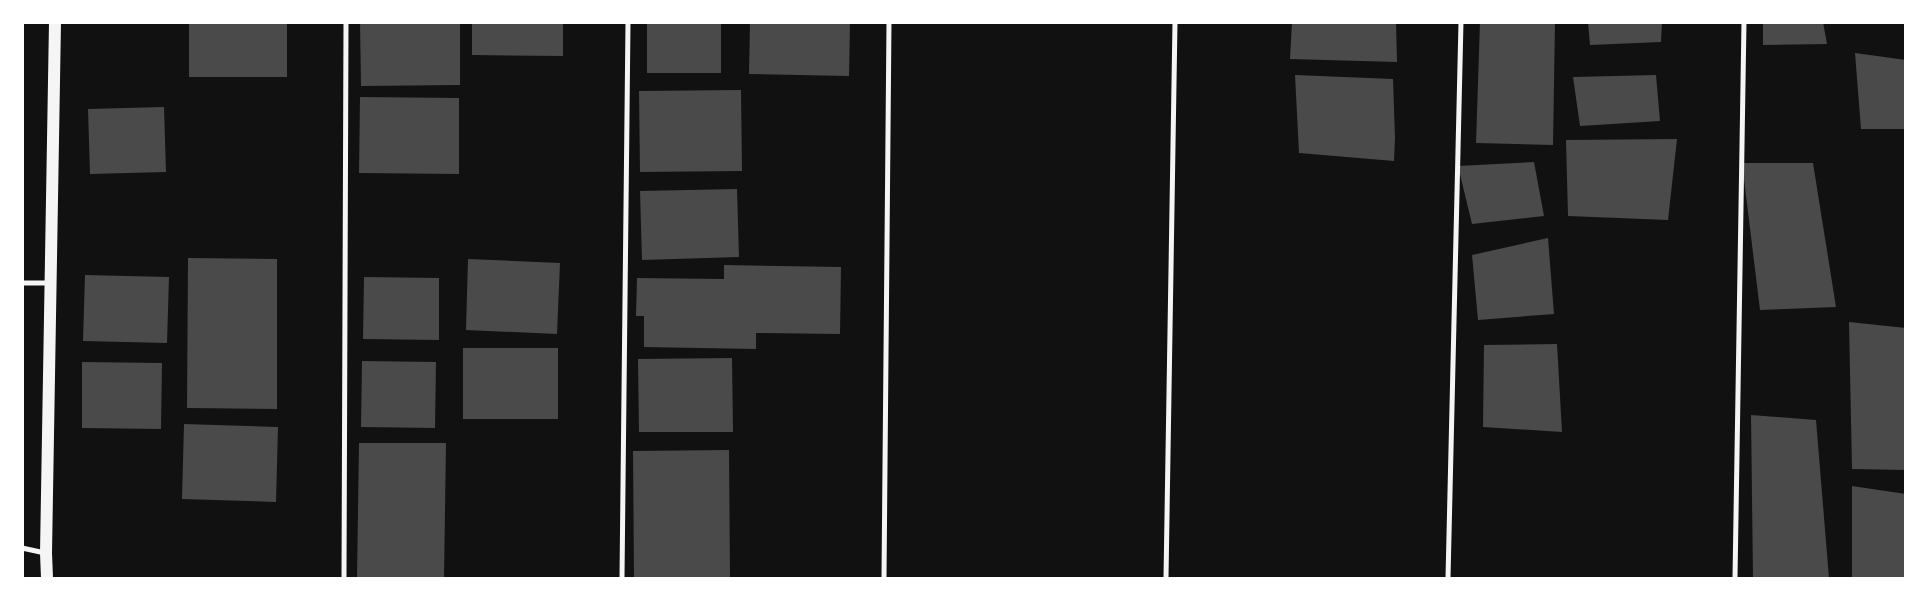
<svg xmlns="http://www.w3.org/2000/svg" width="1928" height="601" font-family="'Nunito Sans',sans-serif">
	<rect width="100%" height="100%" fill="#111"/>
	<path fill="#4a4a4a" d="M189,22h98v55h-98z
		M360,22h100v63l-99,1z
		M472,22h91v34l-91,-1z
		M647,22h74v51h-74z
		M750,22h100l-1,54 -100,-2z
		M1292,22h104l1,40 -107,-3z
		M1480,22h75l-2,123 -77,-2z
		M1588,22h74l-1,20 -71,3z
		M1763,22h60l4,22 -64,1z
		M1855,53l51,7v69h-45z
		M1295,75l98,4 2,59 -1,23 -95,-8z
		M1656,75l4,46 -80,5 -7,-49z
		M741,90l1,81 -102,1 -1,-81z
		M360,97l99,1v76l-100,-1z
		M164,107l2,65 -76,2 -2,-65z
		M1677,139l-9,81 -100,-4 -2,-76z
		M1534,162l10,54 -72,8 -14,-58z
		M1742,163h71l23,144 -76,3z
		M737,189l2,68 -97,3 -2,-69z
		M1548,238l6,76 -76,6 -6,-65z
		M188,258l89,1v150l-90,-1z
		M468,259l92,4 -3,71 -91,-4z
		M724,265l117,2 -1,67 -84,-1v16l-112,-2v-31h-8l1,-38 87,1z
		M85,275l84,2 -2,66 -84,-2z
		M364,277l75,1v62l-76,-1z
		M1849,322l57,6v142l-54,-1z
		M1557,344l5,88 -79,-5 1,-82z
		M463,348h95v71h-95z
		M732,358l1,74h-94l-1,-73z
		M362,361l74,1 -1,66 -74,-1z
		M82,362l80,1 -1,66 -79,-1z
		M1751,415l65,5 13,158h-76z
		M184,424l94,3 -2,75 -94,-3z
		M359,443h87l-2,135h-87z
		M729,450l1,128h-96l-1,-127z
		M1852,486l54,8v84h-54z"/>
	<g fill="none" stroke-linecap="round" stroke-linejoin="round">
		<path stroke="#f5f5f5" stroke-width="5" d="M22,283h27
			M22,548l23,5
			M344,578l2,-556
			M622,578l6,-556
			M884,578l5,-556
			M1166,578l9,-556
			M1448,578l13,-556
			M1735,578l9,-556"/>
		<path stroke="#f5f5f5" stroke-width="12" d="M47,578l-1,-25 9,-531"/>
	</g>
	<rect width="1928" height="601" fill="none" stroke="#ffffff" stroke-width="48"/>
</svg>
